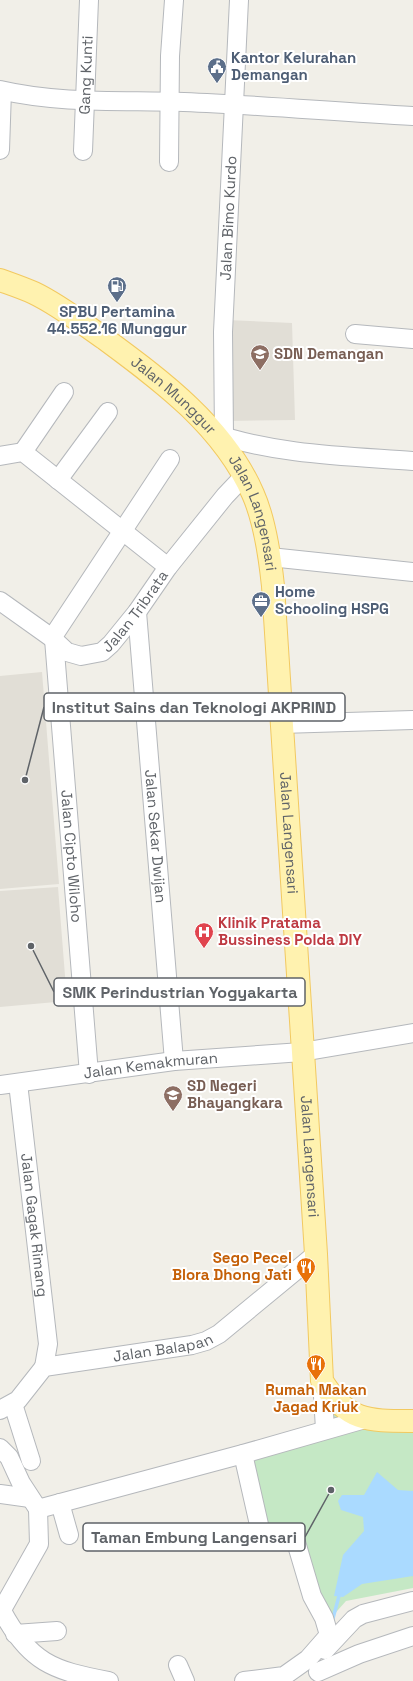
<svg xmlns="http://www.w3.org/2000/svg" width="413" height="1681" font-family="'Space Grotesk',sans-serif">
	<rect width="100%" height="100%" fill="#f1efe8"/>
	<path fill="#e1ded6" d="M226,320l66,3 3,97 -69,1z
		M42,672l17,212 -59,5v-213z
		M58,887l9,114 -67,6v-116z"/>
	<path fill="#c5e8c5" d="M341,1407l72,9v172l-67,13 -24,27 -36,-97 -30,3 -15,-85 72,-23z"/>
	<path fill="#aadaff" d="M377,1472l21,18 15,1v85l-51,8 -19,13 -9,-1 9,-41 21,-24 -1,-14 -22,-7 -3,-9 4,-6h22z"/>
	<g fill="none" stroke-linecap="round" stroke-linejoin="round">
		<path stroke="#aadaff" stroke-width="3.5" d="M332,1622l7,-26"/>
		<defs>
			<g id="minor">
				<path d="M0,90c60,14 123,10 184,12 76,3 153,10 229,14"/>
				<path d="M0,150l2,-59"/>
				<path id="s1" d="M83,151l6,-151"/>
				<path d="M169,162l1,-106 4,-56"/>
				<path d="M355,334l58,5"/>
				<path d="M213,433c64,22 133,23 200,28"/>
				<path id="s2" d="M224,437l-1,-105 16,-332"/>
				<path d="M23,452l41,-60"/>
				<path d="M0,456l23,-4 145,115"/>
				<path d="M58,480l50,-68"/>
				<path d="M270,557l143,15"/>
				<path id="s3" d="M0,601l52,37 15,14 14,4 21,-4 9,-8 26,-32 31,-45 57,-71 19,-20"/>
				<path id="s4" d="M137,612l37,449"/>
				<path d="M52,638l118,-179"/>
				<path id="s5" d="M54,639l35,435"/>
				<path d="M281,724l132,-4"/>
				<path id="s6" d="M18,1083l30,261 -4,23"/>
				<path id="s7" d="M0,1085l174,-24 128,-9 111,-19"/>
				<path d="M322,1381l3,48"/>
				<path d="M13,1404l18,57"/>
				<path id="s8" d="M0,1410l18,-10 26,-33 148,-22 14,-4 13,-7 97,-80"/>
				<path d="M0,1448l9,9 12,26 17,26"/>
				<path d="M243,1454l17,75c9,13 25,5 36,13l16,54 12,22 5,17 -21,24 -24,17 -40,5"/>
				<path d="M0,1494l30,4"/>
				<path d="M60,1503l9,32"/>
				<path d="M38,1509l205,-55 122,-35"/>
				<path d="M2,1611c27,51 51,60 107,70"/>
				<path d="M0,1613l39,-69 -1,-35"/>
				<path d="M15,1634l42,-3"/>
				<path d="M325,1650l29,-31 9,-5 50,-13"/>
				<path d="M178,1665l7,16"/>
				<path d="M318,1672l41,-18 54,-18"/>
			</g>
			<g id="major">
				<path id="s9" d="M0,280c11,4 23,8 34,13 25,12 48,30 71,46 57,42 119,88 148,155 12,27 17,63 20,92l43,668 6,127c25,41 47,40 91,40"/>
			</g>
		</defs>
		<use href="#minor" stroke="#b5b8bc" stroke-width="20"/>
		<use href="#major" stroke="#f2c960" stroke-width="24"/>
		<use href="#minor" stroke="#fff" stroke-width="18"/>
		<use href="#major" stroke="#fff2af" stroke-width="22"/>
	</g>
	<defs>
		<symbol id="civic-pin" viewBox="-11 -11 22 30"><path d="M0 17L-7.5 6A9.5 9.5 0 1 1 7.5 6Z" fill="#5c6f8a" stroke="#fff"/><path d="M-.6-6.5H3V-4.5H.6V-3L4-1V1h2V6H-6V1h2V-1L-.6-3ZM-1.2 2.5V6h2.4V2.5Z" fill="#fff"/></symbol>
		<symbol id="fuel-pin" viewBox="-11 -11 22 30"><path d="M0 17L-7.5 6A9.5 9.5 0 1 1 7.5 6Z" fill="#5c6f8a" stroke="#fff"/><path d="M-5.5-6h7V0h2V4h1.3V-2.5L3-4.5l.8-.8L6-3V5H2.5V1h-1V6h-7ZM-4.2-4.7v3.2H.2V-4.7Z" fill="#fff"/></symbol>
		<symbol id="school-pin" viewBox="-11 -11 22 30"><path d="M0 17L-7.5 6A9.5 9.5 0 1 1 7.5 6Z" fill="#8d6e63" stroke="#fff"/><path d="M0-5L7-2L0 1L-7-2ZM-4 1L0 2.5L4 1V4Q0 6-4 4Z" fill="#fff"/></symbol>
		<symbol id="office-pin" viewBox="-11 -11 22 30"><path d="M0 17L-7.5 6A9.5 9.5 0 1 1 7.5 6Z" fill="#5c6f8a" stroke="#fff"/><path d="M-6-3h4V-5.5h4V-3h4V5H-6ZM-1-4.5V-3h2v-1.5ZM-6 0V1H6V0Z" fill="#fff"/></symbol>
		<symbol id="hospital-pin" viewBox="-11 -11 22 30"><path d="M0 17L-7.5 6A9.5 9.5 0 1 1 7.5 6Z" fill="#e0444e" stroke="#fff"/><path d="M-5-5h3v3.5h4V-5h3V5h-3V1.5h-4V5h-3Z" fill="#fff"/></symbol>
		<symbol id="restaurant-pin" viewBox="-11 -11 22 30"><path d="M0 17L-7.5 6A9.5 9.5 0 1 1 7.5 6Z" fill="#e8710a" stroke="#fff"/><path d="M-5-6h1v4h1v-4h1v4h1v-4h1v5L-1.5 .5V6h-2V.5L-5-1ZM5-6V6H3V1.5H1.5Q1.5-4 5-6Z" fill="#fff"/></symbol>
	</defs>
	<g fill-rule="evenodd">
		<use href="#civic-pin" x="206" y="56" width="22" height="30"/>
		<use href="#fuel-pin" x="106" y="275" width="22" height="30"/>
		<use href="#school-pin" x="249" y="343" width="22" height="30"/>
		<use href="#office-pin" x="250" y="590" width="22" height="30"/>
		<use href="#hospital-pin" x="193" y="921" width="22" height="30"/>
		<use href="#school-pin" x="162" y="1084" width="22" height="30"/>
		<use href="#restaurant-pin" x="295" y="1256" width="22" height="30"/>
		<use href="#restaurant-pin" x="305" y="1353" width="22" height="30"/>
	</g>
	<g text-anchor="middle" stroke-width="4" stroke-linejoin="round" paint-order="stroke">
		<g font-size="15" font-weight="bold" fill="#4e5e75" stroke="#fff" text-anchor="start">
			<text x="231" y="63">Kantor Kelurahan<tspan x="231" dy="17">Demangan</tspan></text>
			<text x="117" y="317" text-anchor="middle">SPBU Pertamina<tspan x="117" dy="17">44.552.16 Munggur</tspan></text>
			<text x="275" y="597">Home<tspan x="275" dy="17">Schooling HSPG</tspan></text>
		</g>
		<g font-size="15" fill="#5f6368" stroke="#fff">
			<text dy="5" stroke="none"><textPath href="#s1" startOffset="76">Gang Kunti</textPath></text>
			<text dy="5" stroke="none"><textPath href="#s2" startOffset="219">Jalan Bimo Kurdo</textPath></text>
			<text dy="5" stroke="none"><textPath href="#s9" startOffset="210">Jalan Munggur</textPath></text>
			<text dy="5" stroke="none"><textPath href="#s9" startOffset="356">Jalan Langensari</textPath></text>
			<text dy="5" stroke="none"><textPath href="#s3" startOffset="173">Jalan Tribrata</textPath></text>
			<text dy="5" stroke="none"><textPath href="#s9" startOffset="680">Jalan Langensari</textPath></text>
			<text dy="5" stroke="none"><textPath href="#s4" startOffset="225">Jalan Sekar Dwijan</textPath></text>
			<text dy="5" stroke="none"><textPath href="#s5" startOffset="218">Jalan Cipto Wiloho</textPath></text>
			<text dy="5" stroke="none"><textPath href="#s7" startOffset="152">Jalan Kemakmuran</textPath></text>
			<text dy="5" stroke="none"><textPath href="#s9" startOffset="1004">Jalan Langensari</textPath></text>
			<text dy="5" stroke="none"><textPath href="#s6" startOffset="143">Jalan Gagak Rimang</textPath></text>
			<text dy="5" stroke="none"><textPath href="#s8" startOffset="183">Jalan Balapan</textPath></text>
		</g>
		<g font-size="15" font-weight="bold" fill="#785e54" stroke="#fff" text-anchor="start">
			<text x="274" y="359">SDN Demangan</text>
			<text x="187" y="1091">SD Negeri<tspan x="187" dy="17">Bhayangkara</tspan></text>
		</g>
		<g font-size="15" font-weight="bold" fill="#be3a42" stroke="#fff" text-anchor="start">
			<text x="218" y="928">Klinik Pratama<tspan x="218" dy="17">Bussiness Polda DIY</tspan></text>
		</g>
		<g font-size="15" font-weight="bold" fill="#c56008" stroke="#fff" text-anchor="end">
			<text x="292" y="1263">Sego Pecel<tspan x="292" dy="17">Blora Dhong Jati</tspan></text>
			<text x="316" y="1395" text-anchor="middle">Rumah Makan<tspan x="316" dy="17">Jagad Kriuk</tspan></text>
		</g>
	</g>
	<path fill="none" stroke="#5f6368" stroke-width="1.5" d="M25 780L44 707M31 946L54 992M331 1490L305 1537"/>
	<g fill="#5f6368" stroke="#fff" stroke-width="1.5">
		<circle cx="25" cy="780" r="4"/>
		<circle cx="31" cy="946" r="4"/>
		<circle cx="331" cy="1490" r="4"/>
	</g>
	<g fill="#fff" stroke="#5f6368" stroke-width="1.5">
		<rect x="44" y="693" width="301" height="28" rx="4"/>
		<rect x="54" y="978" width="251" height="28" rx="4"/>
		<rect x="83" y="1523" width="222" height="28" rx="4"/>
	</g>
	<g font-size="16" text-anchor="middle" font-weight="bold" fill="#5f6368">
		<text x="194" y="713">Institut Sains dan Teknologi AKPRIND</text>
		<text x="180" y="998">SMK Perindustrian Yogyakarta</text>
		<text x="194" y="1543">Taman Embung Langensari</text>
	</g>
</svg>
